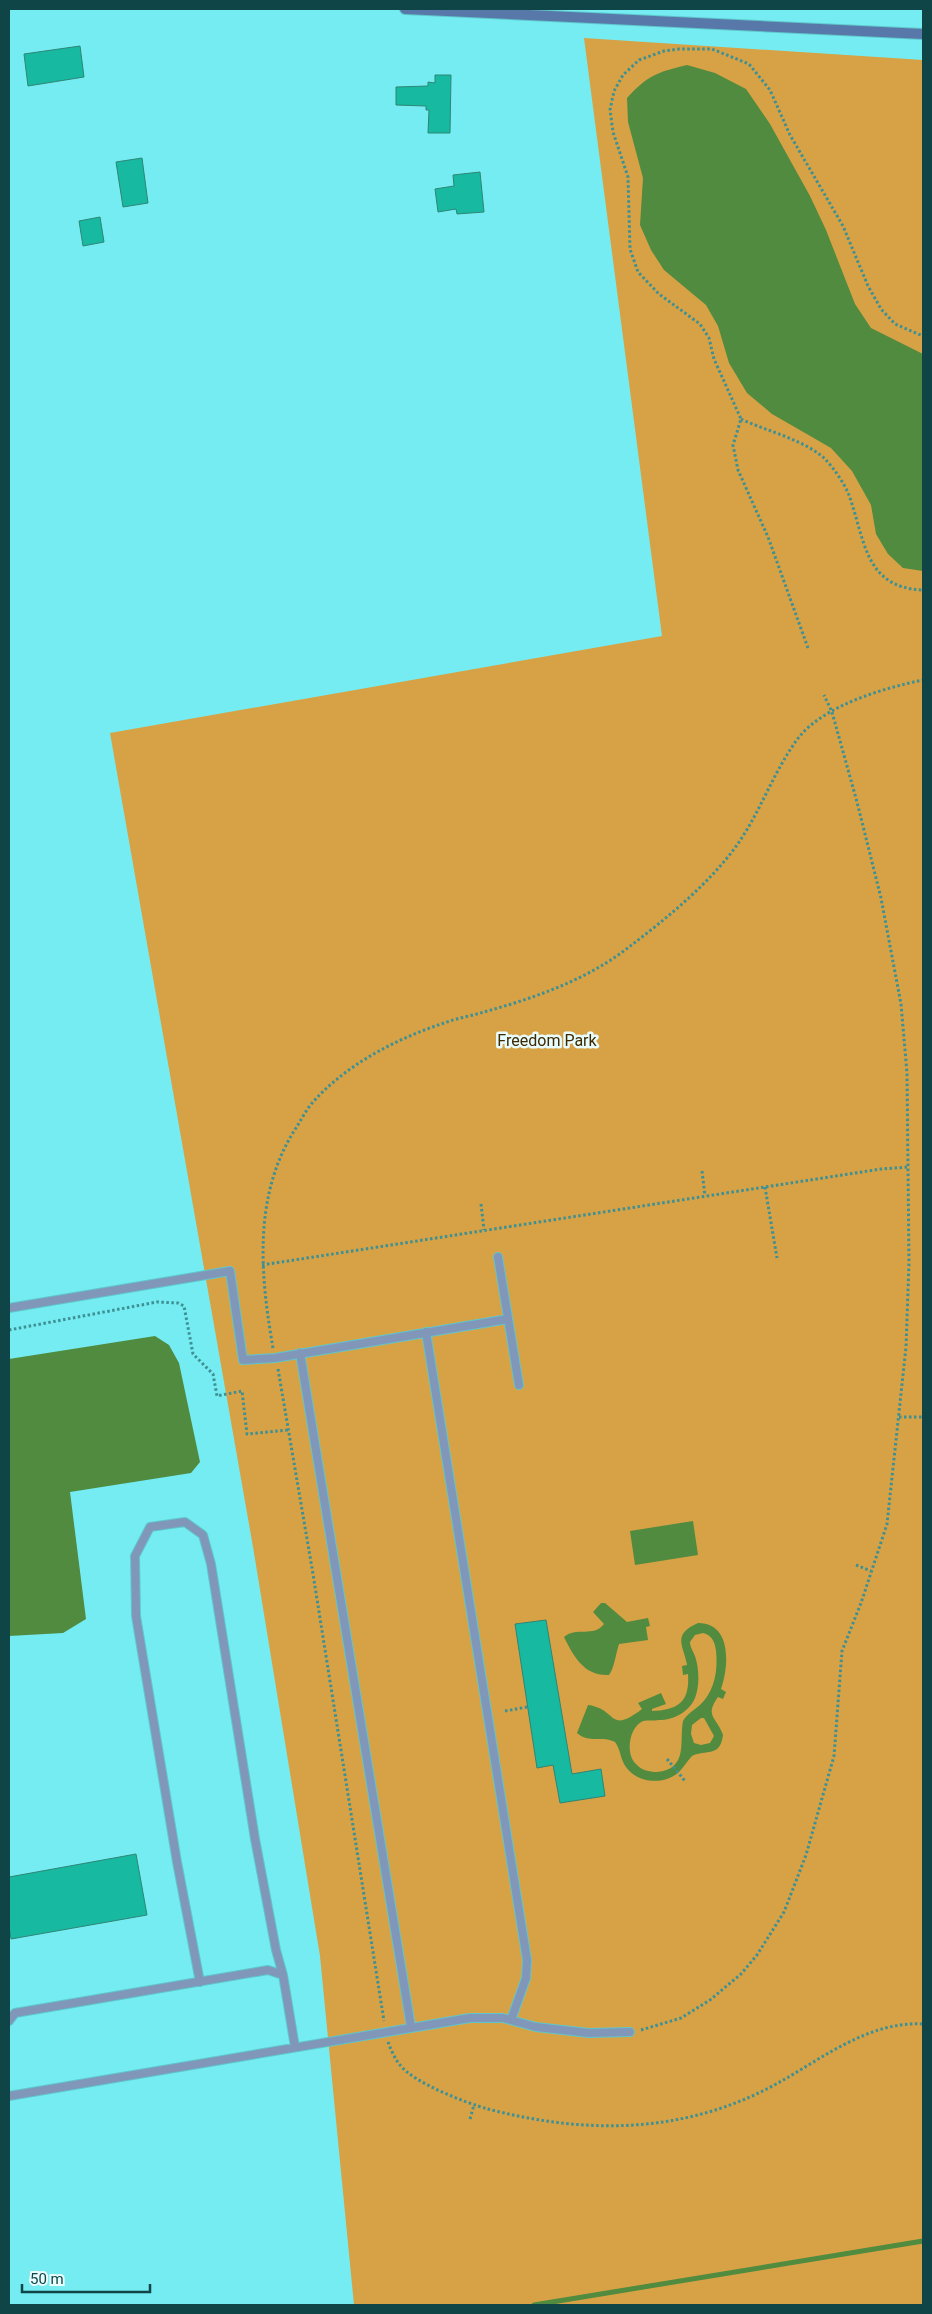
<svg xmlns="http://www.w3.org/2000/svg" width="932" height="2314" font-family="Roboto,sans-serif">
	<rect width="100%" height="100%" fill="#75ecf1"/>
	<path fill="#d7a245" d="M584,38l339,22v2245h-569l-34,-349 -67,-409 -143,-814 552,-97z"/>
	<path fill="#508b3f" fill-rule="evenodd" d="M687,65l28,8 31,16 24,35 40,72 16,34 29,74 16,24 52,26v217l-20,-3 -15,-14 -12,-20 -5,-29 -19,-34 -21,-23 -59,-34 -25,-21 -18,-30 -11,-37 -12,-21 -42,-35 -13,-20 -11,-25 3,-47 -15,-56 -1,-24c21,-23 31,-26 60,-33z
		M155,1336l14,9 10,18 21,99 -9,11 -121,19 16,127 -23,14 -54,3v-277z
		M693,1521l5,34 -63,10 -5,-34z
		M601,1603h4l22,19 21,-4 2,8 -4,1 2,13 -29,4c-3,9 -5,25 -10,31 -25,1 -35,-18 -45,-38 13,-11 29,1 40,-13l-11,-12z
		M698,1623c34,0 31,43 23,66l5,3 -3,7 -5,-2c-14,20 -1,20 5,38 -3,23 -17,14 -31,21 -5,5 -8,11 -13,16 -14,13 -41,12 -53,-5 -6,-8 -5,-17 -11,-25 -13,-7 -26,2 -38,-9l11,-28c30,4 20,30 54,4l-4,-6 23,-10 5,11 -14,5v2c26,-1 38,-9 36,-37l-5,1 -1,-9 5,-1c-3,-19 -16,-30 11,-42zM703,1633c9,2 12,9 13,18 2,19 -1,40 -16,54 -6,5 -13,9 -17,16 -4,20 6,48 -26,51 -8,0 -16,-2 -21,-8 -11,-10 -7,-37 7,-43 5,-1 11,0 16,-1 15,0 30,-8 36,-22 5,-13 4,-30 0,-42 -2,-5 -5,-9 -5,-14l5,-7zM701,1718h3l10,18 -4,7 -9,2 -7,-2 -3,-9 1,-9z"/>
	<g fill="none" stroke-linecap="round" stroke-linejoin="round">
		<path stroke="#508b3f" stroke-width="5" d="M534,2305l389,-64"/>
	</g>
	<path fill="#17b9a1" stroke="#2e8676" d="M80,46l4,31 -56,9 -4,-32z
		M435,75h16l-1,58h-22l1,-23h-3v-4l-30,-1v-18l32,-1v-4l7,1z
		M142,158l6,45 -25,4 -7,-45z
		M480,172l4,40 -27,2 -1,-5 -18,3 -3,-23 19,-3 -1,-11z
		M100,217l4,25 -21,4 -4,-25z
		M546,1620l26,154 29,-5 4,27 -45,7 -7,-38 -16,3 -22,-144z
		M136,1854l11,61 -136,24 -2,-13v-49z"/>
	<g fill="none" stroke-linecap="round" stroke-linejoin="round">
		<defs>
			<path id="lane" d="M498,1257l21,128
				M9,1308l221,-37 13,89 32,-2 233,-39
				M426,1332l101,628 -1,18 -15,42
				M300,1353l111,674
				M200,1982l-23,-120 -41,-246 -1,-60 15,-29 35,-5 18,13 8,29 44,275 21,111 7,25
				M9,2021l6,-8 253,-43 15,5 12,72
				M9,2096l461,-78h33l33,9 53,6 41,-1"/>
			<path id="secondary" d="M405,9l518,25"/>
		</defs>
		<use href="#lane" stroke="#5fc7cc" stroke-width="10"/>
		<use href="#secondary" stroke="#5fc7cc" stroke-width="12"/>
		<path stroke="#3d9094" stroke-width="3" stroke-dasharray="2.5 2.5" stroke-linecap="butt" d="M741,419c25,12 65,21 85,41 9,10 18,23 23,35 16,44 15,93 74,95
			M808,648l-40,-111 -30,-67 -5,-25 8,-26 -27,-60 -5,-21 -9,-14 -41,-30 -21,-22 -8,-23 -2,-72 -15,-45 -3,-22 4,-19 9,-16 16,-15 25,-9 15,-2h33l37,15 21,26 20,45 53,91 25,60 13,23 14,15 28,12
			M702,1171l3,25
			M765,1187l12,71
			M481,1204l3,26
			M262,1265l619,-96 28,-2
			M9,1330l148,-28 21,1 6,3 9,48 20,20 4,22 25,-5 5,43 41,-4
			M273,1348c-13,-74 -20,-154 23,-220 5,-8 10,-18 17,-26 34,-38 83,-63 131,-79 13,-5 27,-7 40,-11 50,-14 103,-32 145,-65 38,-29 80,-63 108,-102 24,-34 37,-75 62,-108 26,-32 85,-49 124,-57
			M278,1369l35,205 71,447
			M899,1417h24
			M856,1565l15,6
			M505,1711l22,-4
			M667,1759l18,22
			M641,2030l40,-12 29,-18 31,-26 16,-19 27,-43 22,-57 28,-99 8,-105 19,-48 26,-79 19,-177 3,-84 -2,-190 -6,-69 -20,-106 -24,-96 -25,-90 -8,-17
			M388,2042c3,8 7,17 12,23 14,18 66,38 88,44 100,26 198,25 290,-26 45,-25 91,-62 145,-59
			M470,2119l4,-14"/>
		<use href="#lane" stroke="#8197b9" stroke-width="8"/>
		<use href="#secondary" stroke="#5878a9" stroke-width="10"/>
	</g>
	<g text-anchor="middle" stroke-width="5" stroke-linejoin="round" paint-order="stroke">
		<g font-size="16" fill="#3e2900" stroke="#e8fcfd">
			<text x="547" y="1046">Freedom Park</text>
		</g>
	</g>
	<rect width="932" height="2314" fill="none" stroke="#0f4547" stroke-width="20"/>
	<path d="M22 2284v8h128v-8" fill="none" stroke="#0f4547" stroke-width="2.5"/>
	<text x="30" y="2284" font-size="15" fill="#0f4547" stroke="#e8fcfd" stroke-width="4" paint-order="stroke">50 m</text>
</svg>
